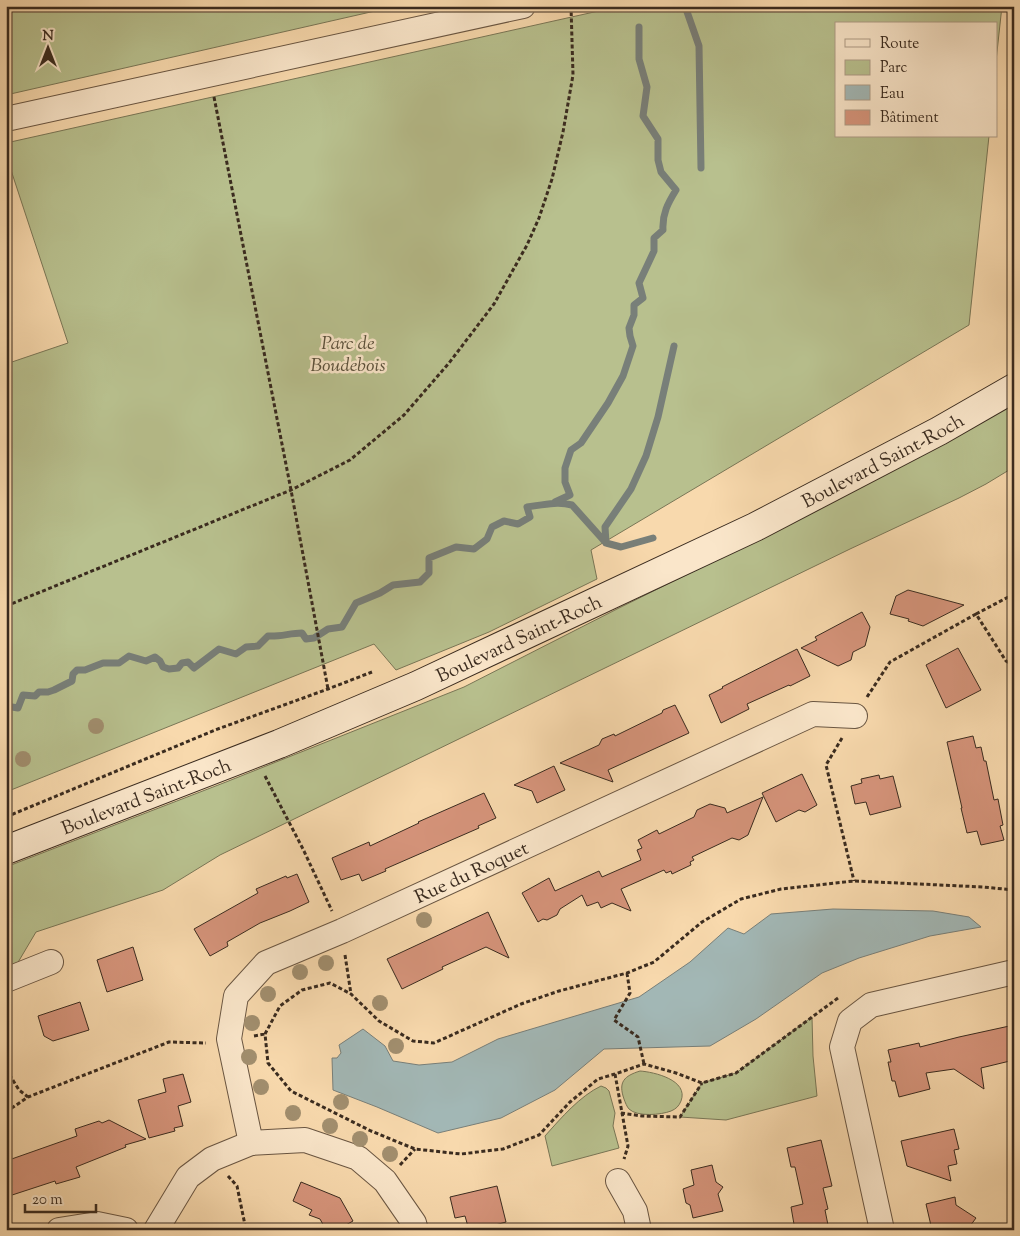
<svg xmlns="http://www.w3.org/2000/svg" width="1020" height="1236" font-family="'Sorts Mill Goudy',serif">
	<rect width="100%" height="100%" fill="#f8d9ad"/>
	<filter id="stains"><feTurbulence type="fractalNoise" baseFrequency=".004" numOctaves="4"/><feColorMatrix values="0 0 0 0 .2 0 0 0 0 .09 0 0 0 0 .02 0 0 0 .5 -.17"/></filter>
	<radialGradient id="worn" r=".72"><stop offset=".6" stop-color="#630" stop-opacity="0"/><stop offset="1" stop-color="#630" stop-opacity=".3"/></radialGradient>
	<path fill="#b8c08e" stroke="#797656" d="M6,6h391l-391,89z
		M621,6h381l-6,55v-37h-160v112h153l-20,189 -378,225 6,29 -108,53 -93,38 -22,-26 -368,148v-428l62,-21 -62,-188v-12z
		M1014,404v63l-28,17 -27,14 -109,51 -630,306 -57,35 -127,42 -19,32 -11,3v-100l220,-85 238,-95 155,-79 195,-96z
		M812,1017l1,39 4,40 -91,24 -46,-3 22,-34 34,-10z
		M640,1071c14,1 49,9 41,30 -2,5 -5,8 -10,10 -10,4 -34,6 -42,-2 -2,-2 -4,-7 -5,-10 -6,-17 0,-23 16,-28z
		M601,1086l5,2 3,3 6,22 -2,13 6,22 -67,18 -7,-30c16,-18 35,-40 56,-50z"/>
	<path fill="#a2b7b5" stroke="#787f79" d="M833,909l100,2 36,6 12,10 -51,9 -71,22 -37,15 -66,46 -46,27 -106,3 -49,41 -54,28 -63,15 -61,-26 -44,-17 -1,-32h5l4,-5 -2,-8 24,-16 22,17 8,15 26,4 33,-3 46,-23 141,-42 51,-35 38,-34 16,6 27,-20z"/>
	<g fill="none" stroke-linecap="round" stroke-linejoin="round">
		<path stroke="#787f79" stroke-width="7" d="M685,6l14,40 2,122
			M555,502l15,-7 -5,-13v-14l6,-18 10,-7 27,-40 15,-27 10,-30 -3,-10 -1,-8 5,-13v-10l9,-7 -4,-15 8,-17 7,-15v-13l9,-8c-1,-16 5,-27 13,-40l-15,-18 -3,-12v-21l-15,-23 4,-29 -8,-28v-32
			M606,543l-1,-16 26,-38 15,-33 12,-39 16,-71
			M6,706l12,2 5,-13 12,1 4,-4h9l6,-2 18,-9 1,-7 4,-4h8l18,-7h16l10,-7 17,5 9,-4 5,4 3,6 6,2 9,-1 4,-5 6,-1 6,6 25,-19 17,5 10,-7 12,-1 10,-10c12,1 22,-3 34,-3l4,6 8,-1 14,-9 14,-2 14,-24 24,-10 13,-8 27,-3 9,-9v-15l27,-11 18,2 13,-10 5,-12 12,-6 14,3 12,-7 -3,-10c15,-2 30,-6 45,-2l34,38 15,4 32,-9"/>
	</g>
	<path fill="#d6947b" stroke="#3a2b1f" d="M908,590l56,15 -41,21 -15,-5 1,-2 -19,-5 6,-18z
		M862,612l8,15 -5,19 -12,6 -2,8 -13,6 -37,-18 16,-8 -2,-3z
		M958,648l23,42 -35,18 -20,-43z
		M797,649l13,27 -20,10 -1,-1 -42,19 2,5 -28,14 -12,-28 14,-7 -1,-1z
		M675,705l14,28 -81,37 5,12 -53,-19 39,-18 3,-6 12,-5 1,2 47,-23 1,-3z
		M973,736l3,12 5,-1 3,14h2l8,39 4,-1 5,26 -3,1 4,14 -23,5 -4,-14 -10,2 -6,-25h1l-15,-66z
		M554,766l11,24 -28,13 -5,-12 -18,-6z
		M802,774l15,31 -12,7 -6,-2 -23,12 -14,-29z
		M879,775l1,4 13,-3 8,31 -31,8 -4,-13 -11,2 -4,-18 11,-3 -1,-4z
		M484,793l12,25 -18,8 1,2 -94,41 1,2 -24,10 -3,-7 -18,6 -9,-22 37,-16 1,4 49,-23 -1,-1z
		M763,797l-15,38 -9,5 -7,-2 -40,19 2,3 -4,2 1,3 -19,9 -1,-3 -5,2 -2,-3 -43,19 10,22 -19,-8 -11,5 -3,-6 -11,4 -5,-11 -22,14 -3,6 -10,5 -4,-1 -5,3 -16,-29 27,-15 6,13 44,-20 3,6 39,-17 -4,-10 5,-2 -4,-8 19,-10 2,4 35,-17 3,-7 13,-6 15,4 2,5z
		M297,874l12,28 -19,9 -30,12 -33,19 1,4 -18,10 -16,-27 64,-36 -2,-4 30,-13 1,2z
		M488,912l21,46 -23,-11 -44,20 1,2 -41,20 -15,-30z
		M133,947l10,33 -36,12 -10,-32z
		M80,1002l9,28 -36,11 -9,-5 -6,-20z
		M1014,1025v35l-33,8 3,21 -30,-20 -28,4 4,16 -31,8 -4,-16h-3l-4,-19h3l-3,-12 31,-7 1,4 39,-10z
		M183,1074l8,28 -13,4 5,20 -9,2 1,3 -26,7 -11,-38 28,-8 -3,-13z
		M109,1120l37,19 -21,6 1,2 -50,20 4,10 -24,7 -1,-3 -49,16v-36l71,-25 -2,-7 24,-8 3,2z
		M954,1129l5,20 -5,1 3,14 -9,2 3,15 -44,-15 -6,-25z
		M821,1140l11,46 -9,2 5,21 -3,1 4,20h-34l-4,-23 12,-3 -8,-37h-4l-4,-19z
		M712,1165l4,17 7,5 -5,7 5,17 -30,7 -3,-13 -4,-2 -3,-14 11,-4 -3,-15z
		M301,1182l39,16 13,23 -16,9h-11l-6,-11 -11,-4 3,-5 -19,-9z
		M497,1186l9,36 -29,8h-8l-4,-14 -10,2 -5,-21z
		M955,1197l1,8 20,13 -9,12h-35l-6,-26z"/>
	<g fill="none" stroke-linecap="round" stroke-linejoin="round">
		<defs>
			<g id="street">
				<path d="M6,119l517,-113"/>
				<path d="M6,980l45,-18"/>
				<path id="s1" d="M251,1143l-22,-104 7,-43 30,-33 76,-32 471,-217 42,2"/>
				<path d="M618,1181l17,30 4,19"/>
				<path d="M59,1230l38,-6 29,6"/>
				<path d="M156,1230l32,-53 24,-18 39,-16 54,-3 53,18 27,23 29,42 2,7"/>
				<path d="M882,1230l-40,-183 8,-26 21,-16 143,-33"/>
			</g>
			<g id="secondary">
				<path id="s2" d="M6,850l273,-106 137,-58 339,-159 184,-96 75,-43"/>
			</g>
		</defs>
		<use href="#street" stroke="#6a5642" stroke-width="26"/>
		<use href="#secondary" stroke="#3a2b1f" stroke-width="30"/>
		<path stroke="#3a2b1f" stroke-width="3" stroke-dasharray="4 2.5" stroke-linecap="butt" d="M214,97l77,393 37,199
			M6,606l285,-116 59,-30 54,-45 45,-52 45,-59 33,-59 12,-27 13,-39 11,-47 10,-57 -2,-69
			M976,614l38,-20
			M867,697l23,-35 86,-48 30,47 8,5
			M842,738l-16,27 28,116
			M265,776l38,73 29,62
			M6,817l209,-87 113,-41 44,-17
			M345,955l6,39
			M627,973l3,20 -16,27 24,17 6,27
			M838,998l-102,75 -34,10 -26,-10 -32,-9 -29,10 -17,5 -28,23 -31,33 -36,14 -42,5 -46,-5 -44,-18 -80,-40 -23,-28 -3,-29 15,-28 22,-16 28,-7 21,11 28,27 34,20 21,2 87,-39 38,-13 68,-18 27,-11 48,-40 39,-23 40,-10 73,-8 129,6 31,3
			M254,1036l11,-2
			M6,1069l13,21 9,7
			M615,1074l13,72 -4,13
			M6,1112l22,-15 141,-55 37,1
			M621,1113l21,3 38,1 22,-34
			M400,1165l15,-16
			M228,1176l9,10 9,44"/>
		<use href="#street" stroke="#fae6ca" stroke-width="24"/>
		<use href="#secondary" stroke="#fae6ca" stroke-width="28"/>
	</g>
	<g fill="#a18e6e">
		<circle cx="96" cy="726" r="8"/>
		<circle cx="23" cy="759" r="8"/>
		<circle cx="424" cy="920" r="8"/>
		<circle cx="326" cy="963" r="8"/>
		<circle cx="300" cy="972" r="8"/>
		<circle cx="268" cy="994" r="8"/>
		<circle cx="380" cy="1003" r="8"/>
		<circle cx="252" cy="1023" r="8"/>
		<circle cx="396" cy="1046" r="8"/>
		<circle cx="249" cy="1057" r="8"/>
		<circle cx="261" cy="1087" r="8"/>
		<circle cx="341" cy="1102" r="8"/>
		<circle cx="293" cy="1113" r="8"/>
		<circle cx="330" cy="1126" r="8"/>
		<circle cx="360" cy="1139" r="8"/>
		<circle cx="390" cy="1154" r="8"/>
	</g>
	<g text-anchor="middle" stroke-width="5" stroke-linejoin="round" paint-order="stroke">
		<g font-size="19" font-style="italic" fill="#5a503b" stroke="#fae6ca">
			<text x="348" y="349">Parc de<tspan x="348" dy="22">Boudebois</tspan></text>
		</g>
		<g font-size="19" fill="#3a2b1f" stroke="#fae6ca">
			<text dy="7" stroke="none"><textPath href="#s2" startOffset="960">Boulevard Saint-Roch</textPath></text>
			<text dy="7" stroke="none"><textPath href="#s2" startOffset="555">Boulevard Saint-Roch</textPath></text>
			<text dy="7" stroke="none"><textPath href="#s2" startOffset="150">Boulevard Saint-Roch</textPath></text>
			<text dy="7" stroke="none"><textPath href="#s1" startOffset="419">Rue du Roquet</textPath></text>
		</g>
	</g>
	<rect width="1020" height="1236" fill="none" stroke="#f8d9ad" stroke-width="25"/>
	<rect x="8" y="8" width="1005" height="1221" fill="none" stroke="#3a2b1f" stroke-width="2.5"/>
	<rect x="12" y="12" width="995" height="1211" fill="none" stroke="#3a2b1f"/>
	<rect x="835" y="22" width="162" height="115" fill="#fae6ca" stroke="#ad9b86"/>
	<rect x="845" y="39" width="25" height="8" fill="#fae6ca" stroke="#ad9b86"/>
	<text x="880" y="48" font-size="15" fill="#3a2b1f">Route</text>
	<rect x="845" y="60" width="25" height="15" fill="#b8c08e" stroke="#ad9b86"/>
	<text x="880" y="72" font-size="15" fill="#3a2b1f">Parc</text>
	<rect x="845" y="85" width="25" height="15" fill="#a2b7b5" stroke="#ad9b86"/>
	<text x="880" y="98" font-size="15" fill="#3a2b1f">Eau</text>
	<rect x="845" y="110" width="25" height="15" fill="#d6947b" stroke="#ad9b86"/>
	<text x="880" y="122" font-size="15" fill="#3a2b1f">Bâtiment</text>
	<g transform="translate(48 48)" stroke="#fae6ca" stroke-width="4" paint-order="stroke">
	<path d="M0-4L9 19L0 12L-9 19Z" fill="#3a2b1f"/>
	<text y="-8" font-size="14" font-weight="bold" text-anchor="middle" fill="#3a2b1f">N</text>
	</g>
	<path d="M25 1204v8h71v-8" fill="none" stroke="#3a2b1f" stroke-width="2.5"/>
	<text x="32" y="1204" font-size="15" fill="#3a2b1f" stroke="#fae6ca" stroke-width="4" paint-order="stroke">20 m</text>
	<rect width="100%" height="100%" filter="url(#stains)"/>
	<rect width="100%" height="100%" fill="url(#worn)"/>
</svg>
